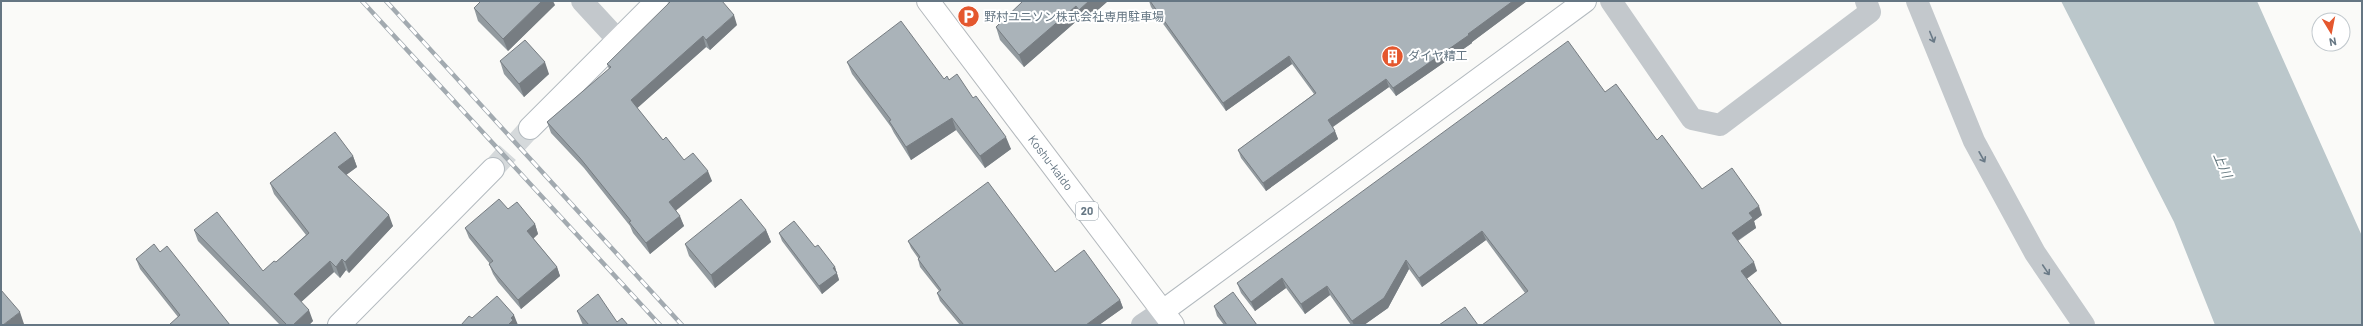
<svg xmlns="http://www.w3.org/2000/svg" width="2363" height="326" font-family="Barlow,'Noto Sans JP',sans-serif">
	<rect width="100%" height="100%" fill="#fafaf8"/>
	<path fill="#bbc7cb" d="M2061,1h196l105,235v89h-147l-41,-103z"/>
	<g fill="none" stroke-linecap="round" stroke-linejoin="round">
		<path stroke="#d5d9db" stroke-width="22" stroke-dasharray="22 11" stroke-linecap="butt" d="M493,169l37,-41"/>
		<defs>
			<path id="secondary" d="M530,128l127,-127
				M1163,311l422,-310
				M339,325l154,-156"/>
			<g id="highway">
				<path id="s1" d="M928,1l245,324"/>
			</g>
		</defs>
		<use href="#secondary" stroke="#b3babf" stroke-width="24"/>
		<use href="#highway" stroke="#b4b9bd" stroke-width="24"/>
		<path stroke="#c3c8cc" stroke-width="22" d="M582,1l36,39
			M1611,1l81,118 28,6 150,-113 -4,-11
			M1917,1l57,140 61,112 49,72
			M1142,325l21,-14"/>
		<use href="#secondary" stroke="#fff" stroke-width="22"/>
		<use href="#highway" stroke="#fff" stroke-width="22"/>
		<defs>
			<path id="rail" d="M362,1l298,324
				M386,1l296,324"/>
		</defs>
		<use href="#rail" stroke="#a2aab0" stroke-width="4.5"/>
		<use href="#rail" stroke="#fff" stroke-width="3" stroke-dasharray="9" stroke-linecap="butt"/>
	</g>
	<path fill="#929a9f" d="M1023,1h85l-24,21 -4,-4 -56,49 -24,-27 -4,-13z
		M1149,1h378l-55,41v1l-76,53 -7,-9 -56,40 5,12 -72,52 -25,-33 -3,-8 76,-56 -22,-30 -66,47 -75,-104z
		M555,5l-47,46 -30,-30 -4,-13z
		M737,25l-27,25 -4,-3 -69,61 26,32 21,20 28,21 -36,29 8,16 -34,28 -17,-21 -3,-7 -46,-58 -33,-35 -4,-11 62,-53 -2,-5z
		M500,61l49,13 -25,23 -20,-23z
		M847,62l102,18 24,18 38,51 -26,19 -29,-38 -45,30 -17,-27 -3,-6 -39,-53z
		M1605,92l52,48 45,49 60,26 -8,6 2,7 -18,13 19,30 -232,22 -39,-53 -64,47 -13,-18 -21,39 -24,17h-13l-21,-30 -25,19 -19,-26 -31,23 -14,-18 -4,-10z
		M353,156l4,11 -11,8 47,51 -44,47 -3,-3 -6,8 -6,-6 -33,30 12,19 -4,4h-29l-82,-84 -4,-11 69,41 13,-9 30,-27 -32,-41 -4,-11z
		M508,209l27,15 3,10 -5,4 24,29 3,9 -39,33 -23,-27 -5,-8 -4,-10h1l-21,-26 -4,-10z
		M766,230l5,12 -56,46 -26,-32 -4,-12z
		M779,233l36,14 20,20 4,13 -17,14 -40,-53z
		M908,241l147,31 65,28 3,8 -24,17h-139l-20,-24 -3,-8 2,-2 -19,-24 -2,-8v-1l-7,-10z
		M160,252l70,73 -52,-8 -38,-48 -4,-10z
		M1214,306l43,19h-33l-7,-9z
		M577,311l40,11 11,3h-45l-1,-2z"/>
	<path fill="#777d82" d="M542,1h11l2,4 -47,46 -5,-12z
		M1089,1h19l-24,21 -5,-12z
		M1513,1h14l-55,41v1l-76,53 -3,-8z
		M1076,6l4,12 -56,49 -5,-12z
		M734,15l3,10 -27,25 -4,-10z
		M703,36l3,11 -72,64 -3,-11z
		M1289,56l3,8 -66,47 -3,-8z
		M545,62l4,12 -25,23 -5,-13z
		M1386,79l3,8 -58,41 -3,-8z
		M952,118l4,12 -45,30 -5,-13z
		M1335,131l3,8 -72,52 -3,-8z
		M1006,137l5,12 -26,19 -5,-12z
		M353,156l4,11 -15,11 -4,-11z
		M708,171l4,10 -39,32 -4,-11z
		M1759,206l3,9 -8,6 2,7 -21,14 -3,-9 17,-20z
		M389,215l4,11 -44,47 -4,-11z
		M680,216l4,10 -34,28 -4,-11z
		M535,224l3,10 -7,7 -4,-10z
		M766,230l5,12 -56,46 -4,-13z
		M1482,231l4,9 -64,47 -3,-9z
		M342,259l4,11 -6,8 -4,-11z
		M1406,260l3,9 -21,39 -24,17h-10l-2,-4z
		M330,261l4,11 -36,33 -4,-11z
		M1754,262l3,9 -13,10 -3,-10z
		M557,267l3,9 -39,33 -3,-9z
		M835,267l4,13 -17,14 -3,-8 14,-18z
		M1282,278l4,10 -31,23 -4,-9z
		M1327,286l3,9 -25,19 -4,-10z
		M1120,300l3,8 -24,17h-13z
		M309,310l4,11 -4,4h-16z
		M20,312l4,12 -1,1h-20z
		M514,315l4,10h-10l3,-7z"/>
	<path fill="#aab3b9" stroke="#777d82" d="M481,1h61l-39,38 -29,-31z
		M671,1h51l12,14 -28,25 -3,-4 -72,64 32,40 3,-3 18,23 9,-7 15,18 -39,31 11,14 -34,27 -17,-21 2,-1 -51,-63 -33,-36 64,-55 -4,-3z
		M1023,1h66l-10,9 -3,-4 -57,49 -23,-28z
		M1150,1h363l-45,33 1,1 -76,53 -7,-9 -58,41 7,11 -72,52 -25,-33 78,-57 -27,-37 -66,47z
		M901,21l43,58 3,-3 2,4 8,-6 16,24 3,-2 30,41 -26,19 -28,-38 -46,29 -17,-26 2,-1 -44,-58z
		M525,40l20,22 -26,22 -19,-23z
		M1568,41l37,51 11,-8 41,56 5,-5 40,54 30,-21 27,38 -10,7 4,5 -21,15 22,29 -13,9 41,54h-300l46,-34 -46,-60 -63,47 -13,-18 -22,38 -32,23 -25,-35 -26,18 -19,-26 -31,24 -14,-19z
		M335,132l18,24 -15,11 51,48 -44,47 -3,-3 -6,8 -6,-6 -36,33 15,16 -16,15h-6l-93,-95 23,-18 46,59 11,-10 2,1 33,-29 -39,-50z
		M988,182l67,90 29,-22 36,50 -34,25h-122l-27,-32 4,-3 -23,-31 2,-2 -12,-16z
		M499,199l9,10 9,-7 18,22 -8,7 30,36 -39,33 -24,-28 -5,-8 4,-3 -28,-33z
		M741,199l25,31 -55,45 -26,-31z
		M794,221l21,26 3,-2 17,22 -2,1 4,5 -18,13 -40,-53z
		M154,244l6,8 7,-6 63,79h-61l11,-10 -44,-56z
		M1,290l19,22 -17,13h-2z
		M1233,292l24,33h-30l-13,-19z
		M598,294l19,28 5,-4 6,7h-39l-12,-14z
		M497,296l17,19 -3,3 2,2 -5,5h-47l8,-9 3,2z
		M1465,307l13,18h-39z"/>
	<defs><path id="oneway-shaft" d="M-6 0H5M1.5-3L5.5 0L1.5 3" fill="none" stroke-width="1.6" stroke-linecap="round" stroke-linejoin="round"/></defs>
	<g stroke="#6a7a87">
		<use href="#oneway-shaft" transform="translate(1932 37) rotate(68)"/>
		<use href="#oneway-shaft" transform="translate(1982 157) rotate(61)"/>
		<use href="#oneway-shaft" transform="translate(2046 270) rotate(56)"/>
	</g>
	<defs>
		<symbol id="parking-disc" viewBox="-11 -11 22 22"><circle r="9.5" fill="#e4572e" stroke="#fff"/><path d="M-3.5-5.5H1a3.5 3.5 0 0 1 0 7H-1V5.5H-3.5ZM-1-3.4V-.6H.8a1.4 1.4 0 0 0 0-2.8Z" fill="#fff"/></symbol>
		<symbol id="building-disc" viewBox="-11 -11 22 22"><circle r="9.5" fill="#e4572e" stroke="#fff"/><path d="M-4-6H4V6H1V3H-1V6H-4ZM-2.5-4.3h1.7v1.8h-1.7ZM.8-4.3h1.7v1.8H.8ZM-2.5-1h1.7V.8h-1.7ZM.8-1h1.7V.8H.8Z" fill="#fff"/></symbol>
	</defs>
	<g fill-rule="evenodd">
		<use href="#parking-disc" x="956" y="4" width="25" height="25"/>
		<use href="#building-disc" x="1380" y="44" width="25" height="25"/>
	</g>
	<g text-anchor="middle" stroke-width="4" stroke-linejoin="round" paint-order="stroke">
		<rect fill="#fff" stroke="#939fa8" stroke-width="1" x="1076" y="202" width="22" height="18" rx="3"/>
		<g font-size="11" font-weight="bold" fill="#657683">
			<text x="1087" y="215">20</text>
		</g>
		<g font-size="12" fill="#657683" stroke="#fff" text-anchor="start">
			<text x="984" y="21">野村ユニソン株式会社専用駐車場</text>
			<text x="1408" y="60">ダイヤ精工</text>
		</g>
		<g font-size="12" fill="#657683" stroke="#fff">
			<text dy="4" stroke="none"><textPath href="#s1" startOffset="203">Koshu-kaido</textPath></text>
		</g>
		<g font-size="13" font-style="italic" fill="#60757c" stroke="#fff">
			<text transform="translate(2223 165) rotate(67)" y="5">上川</text>
		</g>
	</g>
	<rect width="2363" height="326" fill="none" stroke="#657683" stroke-width="4"/>
	<g transform="translate(2331 32) rotate(170)"><circle r="19" fill="#ffffff" stroke="#c1c8cd"/>
	<path d="M0-3L7 15L0 10L-7 15Z" fill="#e4572e"/>
	<text y="-6" font-size="11" font-weight="bold" text-anchor="middle" fill="#657683">N</text>
	</g>
</svg>
